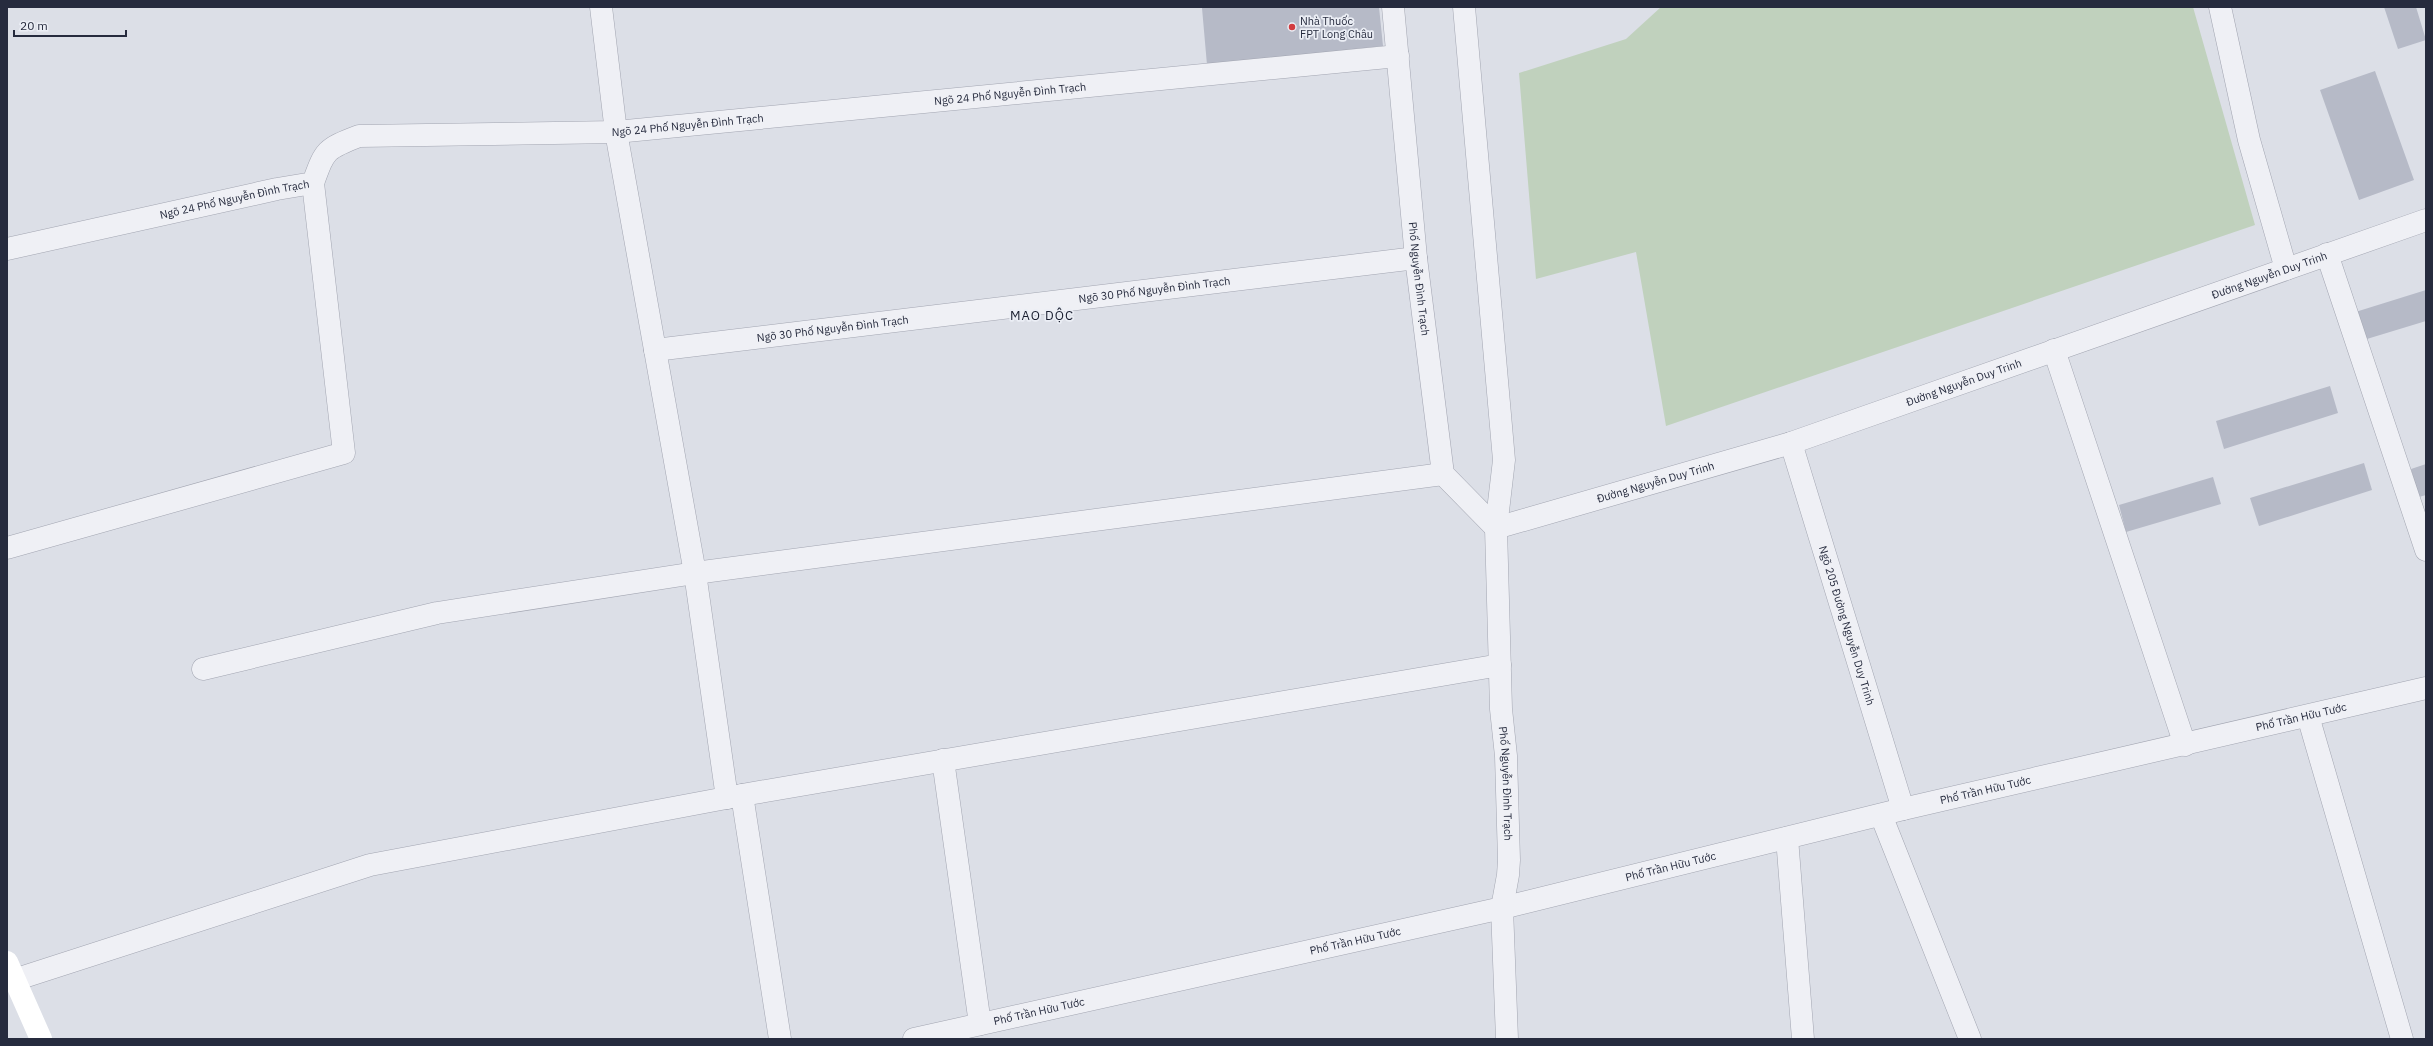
<svg xmlns="http://www.w3.org/2000/svg" width="2433" height="1046" font-family="'IBM Plex Sans',sans-serif">
	<rect width="100%" height="100%" fill="#dcdfe7"/>
	<path fill="#c0d1bd" d="M1661,7h532l62,218 -589,201 -30,-174 -100,27 -17,-206 107,-34z"/>
	<path fill="#b6bac7" d="M1379,7l4,39 -176,19 -5,-57z
		M2384,7h32l10,33 -28,9z
		M2375,71l39,109 -55,20 -39,-110z
		M2426,290v31l-69,21 -8,-28z
		M2330,386l8,27 -114,36 -8,-28z
		M2364,463l8,27 -113,36 -9,-28z
		M2426,464v31l-7,2 -8,-28z
		M2213,477l8,27 -95,28 -7,-27z"/>
	<g fill="none" stroke-linecap="round" stroke-linejoin="round">
		<defs>
			<g id="minor">
				<path d="M601,7l15,125 79,441 32,225"/>
				<path d="M2220,7l29,133 37,129"/>
				<path id="s1" d="M7,249l270,-60 36,-6c12,-33 12,-34 46,-47l257,-4 782,-76"/>
				<path d="M2327,254l99,296"/>
				<path id="s2" d="M655,350l761,-92"/>
				<path d="M2054,350l131,395"/>
				<path id="s3" d="M1791,443l112,366"/>
				<path id="s4" d="M1496,528l295,-85 635,-223"/>
				<path d="M7,548l337,-95 -31,-270"/>
				<path d="M203,669l234,-56 258,-40 748,-99"/>
				<path d="M2308,716l94,323"/>
				<path d="M943,760l37,264"/>
				<path d="M742,795l38,244"/>
				<path d="M1881,815l89,224"/>
				<path d="M1787,838l16,201"/>
				<path d="M14,980l356,-115 372,-70 758,-130"/>
				<path id="s5" d="M914,1039l588,-131 401,-99 523,-121"/>
			</g>
			<g id="tertiary">
				<path id="s6" d="M1393,7l23,251 27,216 53,54"/>
				<path id="s7" d="M1464,7l40,453 -8,68 5,181 5,47 3,104 -1,15 -6,33 5,131"/>
			</g>
		</defs>
		<use href="#minor" stroke="#a2a5b1" stroke-width="23"/>
		<use href="#tertiary" stroke="#a2a5b1" stroke-width="23"/>
		<use href="#minor" stroke="#eff0f5" stroke-width="22"/>
		<use href="#tertiary" stroke="#eff0f5" stroke-width="22"/>
		<path stroke="#fff" stroke-width="22" d="M7,962l34,77"/>
	</g>
	<circle fill="#d23b3f" stroke="#ebeef5" stroke-width="1.5" cx="1292" cy="27" r="4"/>
	<g text-anchor="middle" stroke-width="3.5" stroke-linejoin="round" paint-order="stroke">
		<g font-size="11" fill="#262b3e" stroke="#ebeef5" text-anchor="start">
			<text x="1300" y="25">Nhà Thuốc<tspan x="1300" dy="13">FPT Long Châu</tspan></text>
		</g>
		<g font-size="11" fill="#262b3e" stroke="#ebeef5">
			<text dy="4" stroke="none"><textPath href="#s1" startOffset="1036">Ngõ 24 Phố Nguyễn Đình Trạch</textPath></text>
			<text dy="4" stroke="none"><textPath href="#s1" startOffset="712">Ngõ 24 Phố Nguyễn Đình Trạch</textPath></text>
			<text dy="4" stroke="none"><textPath href="#s1" startOffset="233">Ngõ 24 Phố Nguyễn Đình Trạch</textPath></text>
			<text dy="4" stroke="none"><textPath href="#s4" startOffset="814">Đường Nguyễn Duy Trinh</textPath></text>
			<text dy="4" stroke="none"><textPath href="#s6" startOffset="273">Phố Nguyễn Đình Trạch</textPath></text>
			<text dy="4" stroke="none"><textPath href="#s2" startOffset="503">Ngõ 30 Phố Nguyễn Đình Trạch</textPath></text>
			<text dy="4" stroke="none"><textPath href="#s2" startOffset="179">Ngõ 30 Phố Nguyễn Đình Trạch</textPath></text>
			<text dy="4" stroke="none"><textPath href="#s4" startOffset="490">Đường Nguyễn Duy Trinh</textPath></text>
			<text dy="4" stroke="none"><textPath href="#s4" startOffset="166">Đường Nguyễn Duy Trinh</textPath></text>
			<text dy="4" stroke="none"><textPath href="#s3" startOffset="191">Ngõ 205 Đường Nguyễn Duy Trinh</textPath></text>
			<text dy="4" stroke="none"><textPath href="#s5" startOffset="1424">Phố Trần Hữu Tước</textPath></text>
			<text dy="4" stroke="none"><textPath href="#s7" startOffset="779">Phố Nguyễn Đình Trạch</textPath></text>
			<text dy="4" stroke="none"><textPath href="#s5" startOffset="1100">Phố Trần Hữu Tước</textPath></text>
			<text dy="4" stroke="none"><textPath href="#s5" startOffset="776">Phố Trần Hữu Tước</textPath></text>
			<text dy="4" stroke="none"><textPath href="#s5" startOffset="452">Phố Trần Hữu Tước</textPath></text>
			<text dy="4" stroke="none"><textPath href="#s5" startOffset="128">Phố Trần Hữu Tước</textPath></text>
		</g>
		<g font-size="13" letter-spacing="1" fill="#181d2e" stroke="#ebeef5">
			<text x="1042" y="320">MAO DỘC</text>
		</g>
	</g>
	<rect width="2433" height="1046" fill="none" stroke="#262b3e" stroke-width="16"/>
	<path d="M14 30v6h112v-6" fill="none" stroke="#262b3e" stroke-width="2"/>
	<text x="20" y="30" font-size="12" fill="#262b3e" stroke="#ebeef5" stroke-width="3" paint-order="stroke">20 m</text>
</svg>
